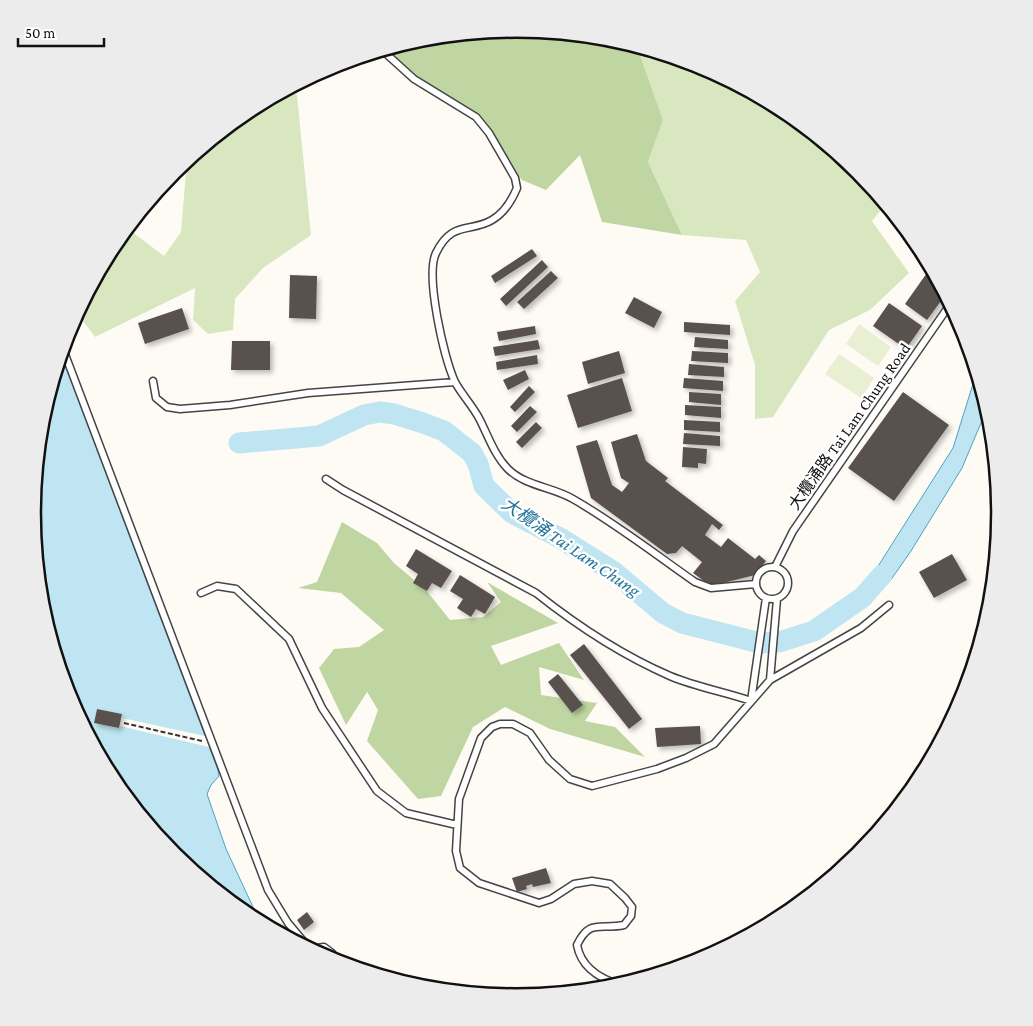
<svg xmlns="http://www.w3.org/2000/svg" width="1033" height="1026" font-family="'Crimson Pro','Noto Sans TC',serif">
	<defs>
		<filter id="shadow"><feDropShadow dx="3" dy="3" stdDeviation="2.5" flood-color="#0004"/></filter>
	</defs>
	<rect width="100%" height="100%" fill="#fefbf5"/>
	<path fill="#d9e7c1" d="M634,45l68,21 84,45 73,60 27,33 -14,17 37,52 -39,37 -41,20 -56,87 -18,2v-54l-20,-64 25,-29 -14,-32 -64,-5 -34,-73 15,-42 -24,-68z
		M296,85l15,150 -48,33 -28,31 -2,31 -25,4 -15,-14 2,-32 -100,49 -18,-24 37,-69 13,-16 37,28 17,-24 6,-72 61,-50z"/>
	<path fill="#c0d6a2" d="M517,29l94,9 23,7 5,7 24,68 -15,42 34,73 -80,-13 -22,-67 -34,35 -24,-10 -48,-60 -68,-43 -22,-27 38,-12z
		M342,522l35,21 17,20 32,27 24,30 33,-3 18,-15 -14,-20 71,41 -67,23 10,19 58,-22 25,37 -45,-13 2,28 56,8 -12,18 30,6 30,30 -95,-28 -45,-22 -32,20 -32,69 -23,3 -51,-58 11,-31 -11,-18 -21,33 -27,-57 15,-19 25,-2 25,-17 -43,-37 -43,-5 19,-6z"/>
	<path fill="#e8efd2" d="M859,324l32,23 -13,19 -32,-22z
		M839,354l35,24 -13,20 -36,-24z"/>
	<path fill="#bee5f1" stroke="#4ca2c2" d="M61,354l157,416 1,6 -8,9 -4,9 19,55 34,73 -13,-7 -73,-60 -60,-73 -45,-84 -27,-91 -10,-94 10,-95z
		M977,371l12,40 -8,12 -19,45 -51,83 -21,30 -20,14 -7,2 5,-15 85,-134z"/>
	<path fill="#fefbf5" d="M97,709l25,5v4l83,18 4,11 -89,-21 -1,2 -25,-5z"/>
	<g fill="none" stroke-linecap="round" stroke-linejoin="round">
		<path stroke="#bee5f1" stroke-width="21" d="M239,443l80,-7 45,-21 16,-3 14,2 29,9 21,8 28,22 6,11 6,22 28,27 48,25 54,34 49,41 19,10 78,20 19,-1 35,-11 49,-34 19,-22"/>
	</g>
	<path fill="#59514e" filter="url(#shadow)" d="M532,249l5,7 -42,27 -4,-7z
		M542,260l6,7 -42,39 -6,-7z
		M929,270l7,5 10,19 -19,26 -22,-16z
		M551,271l7,7 -34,31 -7,-7z
		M290,275l27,1 -1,43 -27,-1z
		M634,297l28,15 -8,16 -29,-15z
		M889,303l33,23 -16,23 -33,-23z
		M182,308l7,21 -44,15 -7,-21z
		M684,322l46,3v10l-46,-3z
		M535,326l1,8 -37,7 -2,-9z
		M695,337l33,3v9l-34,-2z
		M538,340l2,9 -45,7 -2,-9z
		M232,341h38v29h-39z
		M619,351l6,22 -37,11 -6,-22z
		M692,351l36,2v10l-37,-2z
		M537,355l1,9 -41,6 -1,-8z
		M689,364l35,3v10l-36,-2z
		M525,370l4,9 -21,11 -5,-10z
		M622,378l10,33 -54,17 -11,-33z
		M684,378l39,3v10l-40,-3z
		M529,386l6,6 -20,20 -5,-5z
		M689,392l32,2v11l-32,-3z
		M903,392l46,33 -55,76 -46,-33z
		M685,405l36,2v11l-36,-3z
		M530,406l7,6 -20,20 -6,-6z
		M684,420l36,2v10l-36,-2z
		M536,422l6,6 -20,20 -6,-6z
		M684,433l36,3v10l-37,-2z
		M637,434l9,27 22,17 -3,3 58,44 -4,5 -7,-6 -7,11 16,12 7,-9 27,21 4,-4 7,6 -11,14 -44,11 -18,-13 9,-11 -20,-16 -6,7 -9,1 -76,-56 -15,-52 21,-6 15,45 10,7 7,-9 -8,-5 -10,-36z
		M683,447l24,2 -1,15 -8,-1v5l-16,-1z
		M416,549l36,22 -11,17 -9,-5 -5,8 -14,-8 5,-9 -12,-8z
		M952,554l15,26 -33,18 -15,-26z
		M460,575l35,22 -10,17 -9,-5 -5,8 -14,-9 6,-9 -13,-8z
		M584,644l58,75 -13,10 -59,-74z
		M558,674l25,31 -11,8 -24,-31z
		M97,709l25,5 -3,14 -25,-5z
		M700,726l1,18 -44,3 -2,-19z
		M546,868l5,15 -18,4 -1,-3 -6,2 1,3 -10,3 -5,-14z
		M307,912l7,10 -10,8 -7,-10z"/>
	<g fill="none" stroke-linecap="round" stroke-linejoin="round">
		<defs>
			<path id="service" d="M382,50l32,29 62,38 13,16 26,45 2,10c-5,12 -13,25 -25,32 -22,13 -40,0 -56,33 -11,23 8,105 19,129 7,13 18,24 25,38 8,16 15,36 28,49 17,17 45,18 65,30 42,24 82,55 122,83l16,6 45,-4
				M63,349l205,541 20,33 21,25
				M153,381l3,17 11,9 13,2 50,-4 78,-12 147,-11
				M326,479l17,11 193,103c39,31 88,63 134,83 26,11 55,16 81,25l15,-103
				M756 583a16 16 0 1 1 32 0a16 16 0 1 1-32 0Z
				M775,567l18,-36 158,-228
				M201,593l16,-7 19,3 53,50 33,69 55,83 29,22 51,12
				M770,680l7,-81
				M310,949l14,-2 8,6 3,9
				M621,985c-21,-6 -40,-18 -44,-40 13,-27 23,-15 47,-20l7,-9 1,-9 -7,-9 -15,-14 -18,-3 -18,3 -23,15 -12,4 -60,-20 -19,-15 -4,-17 3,-52 22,-61 11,-11 8,-3h13l17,9 19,27 21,19 22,7 65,-17 29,-11 28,-14 56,-64 91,-52 28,-23"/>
		</defs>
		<use href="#service" stroke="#444" stroke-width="9"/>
		<path stroke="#333" stroke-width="2" stroke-dasharray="5 2.5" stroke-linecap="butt" d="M124,723l78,18"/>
		<use href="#service" stroke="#fff" stroke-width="6"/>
	</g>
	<g text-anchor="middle" stroke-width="5" stroke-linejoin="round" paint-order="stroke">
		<g font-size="16" fill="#111" stroke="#fff">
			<text transform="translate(849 426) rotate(-55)" y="6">大欖涌路 Tai Lam Chung Road</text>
		</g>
		<g font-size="18" font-style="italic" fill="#247599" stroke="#fff">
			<text transform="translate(571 547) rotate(34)" y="6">大欖涌 Tai Lam Chung</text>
		</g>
	</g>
	<path d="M0 0H1033V1026H0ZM41 513a475 475 0 1 1 950 0a475 475 0 1 1-950 0Z" fill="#ececec" fill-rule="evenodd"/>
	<path fill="none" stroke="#111" stroke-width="2.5" d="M41 513a475 475 0 1 1 950 0a475 475 0 1 1-950 0Z"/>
	<path d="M18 38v8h86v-8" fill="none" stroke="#111111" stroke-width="2.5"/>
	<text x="25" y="38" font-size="15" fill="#111111" stroke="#ffffff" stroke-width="4" paint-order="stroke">50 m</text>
</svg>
